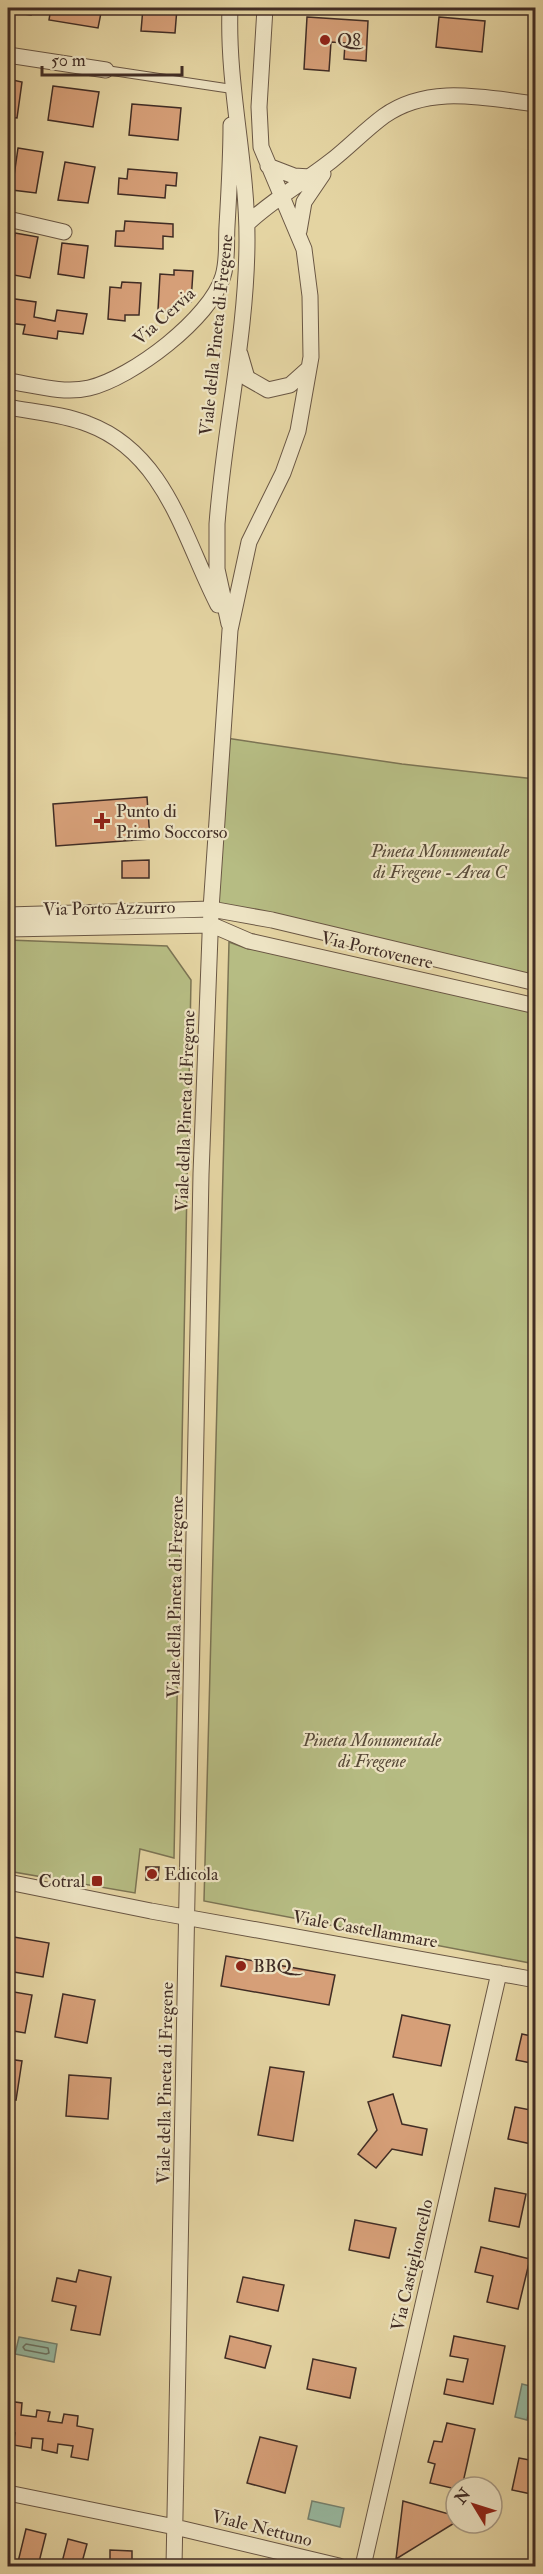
<svg xmlns="http://www.w3.org/2000/svg" width="543" height="2574" font-family="'IM FELL Double Pica',serif">
	<rect width="100%" height="100%" fill="#e4d4a2"/>
	<filter id="stains"><feTurbulence type="fractalNoise" baseFrequency=".00333" numOctaves="4"/><feColorMatrix values="0 0 0 0 .2 0 0 0 0 .09 0 0 0 0 .02 0 0 0 .5 -.17"/></filter>
	<radialGradient id="worn" r=".72"><stop offset=".6" stop-color="#630" stop-opacity="0"/><stop offset="1" stop-color="#630" stop-opacity=".3"/></radialGradient>
	<path fill="#b6bc83" stroke="#7c7454" stroke-width="1.5" d="M226,738l176,26 133,15v199l-322,-71z
		M8,940l159,6 24,34 -17,878 -34,-9 -5,44 -127,-22z
		M229,942l19,7 26,-2 261,60v957l-331,-63z"/>
	<path fill="#97b9a1" stroke="#75816f" stroke-width="1.5" d="M19,2337l38,7 -3,18 -39,-8z
		M522,2384l12,3 -7,33 -12,-3z
		M312,2501l32,7 -4,19 -32,-8z"/>
	<g fill="none" stroke-linecap="round" stroke-linejoin="round">
		<path stroke="#6c7363" stroke-width="1.5" d="M26,2344l22,4 1,5 -3,1 -21,-4 -2,-3z"/>
	</g>
	<path fill="#d69f78" stroke="#412d25" stroke-width="1.5" d="M8,8h23v7l-23,-3z
		M51,8h51l-4,20 -49,-8z
		M143,8h34l-2,25 -34,-2z
		M307,17l61,4 -2,40 -22,-2 1,-16 -14,-1 -2,29 -25,-2z
		M439,17l46,4 -3,31 -46,-5z
		M8,79l14,3 -5,36 -9,-1z
		M53,86l46,6 -6,35 -45,-7z
		M132,104l49,4 -3,32 -49,-5z
		M18,148l25,4 -7,41 -24,-3z
		M65,162l30,5 -7,36 -30,-3z
		M128,169l49,4 -1,13 -10,-1 -1,13 -47,-4 1,-16 8,1z
		M125,221l48,3v13l-10,-1v13l-48,-3 1,-15h8z
		M15,233l23,4 -8,41 -22,-4z
		M62,243l26,3 -4,32 -26,-4z
		M174,270l19,1 -2,31 -14,-1v11l-19,-2 2,-36 14,1z
		M122,282l19,1 -2,32h-14v6l-17,-2 2,-32 11,1z
		M8,298l28,4 -2,15 21,4 2,-11 30,4 -4,20 -25,-3 -1,8 -34,-5 2,-9 -17,-2z
		M147,797l3,42 -94,7 -3,-42z
		M149,860v18h-27v-17z
		M146,1867h13l-1,13h-12z
		M8,1936l41,7 -6,34 -35,-6z
		M226,1956l109,19 -6,30 -108,-19z
		M8,1991l24,4 -7,38 -17,-3z
		M63,1994l32,6 -8,43 -32,-6z
		M402,2015l48,10 -9,41 -48,-9z
		M522,2034l14,3v27l-20,-4z
		M8,2059l14,2 -6,39 -8,-2z
		M270,2067l34,5 -11,69 -35,-6z
		M69,2075l42,3 -3,41 -42,-3z
		M393,2094l9,30 25,5 -5,26 -30,-6 -16,19 -18,-14 19,-24 -9,-28z
		M515,2107l21,4v34l-28,-6z
		M495,2188l31,6 -7,33 -30,-6z
		M355,2220l41,8 -7,30 -40,-8z
		M481,2247l49,12 -12,50 -31,-7 6,-26 -18,-4z
		M79,2270l32,7 -11,58 -29,-5 5,-24 -24,-5 5,-23 19,4z
		M243,2277l41,8 -6,26 -41,-9z
		M230,2336l41,10 -6,22 -40,-10z
		M454,2336l51,10 -12,58 -49,-10 3,-15 16,3 5,-23 -18,-3z
		M313,2359l43,9 -6,30 -43,-9z
		M8,2401l14,2 -1,12 15,2 1,-7 13,2 -2,9 14,2 2,-9 14,2 -1,10 16,3 -5,31 -17,-3 2,-11 -15,-2 -1,9 -15,-3 1,-11 -11,-1 -1,10 -18,-3 2,-12 -7,-1z
		M447,2423l28,6 -13,58 -6,2 -26,-6 5,-19 -7,-2 6,-21 8,1z
		M260,2437l37,9 -12,47 -38,-10z
		M519,2458l16,3 -3,11 4,1v22l-24,-5z
		M403,2501l53,15v6l-60,37z
		M26,2529l20,5 -8,32h-21z
		M68,2539l19,5 -6,22h-20z
		M110,2550l22,1v15h-22z"/>
	<g fill="none" stroke-linecap="round" stroke-linejoin="round">
		<defs>
			<path id="service" d="M106,70l126,19"/>
			<path id="minor" d="M8,55l98,15
				M268,166l26,10 16,1
				M8,219l56,13
				M247,224c25,-24 56,-41 84,-63 18,-14 34,-31 53,-45 45,-32 101,-18 152,-12
				M299,231l5,-29 19,-28
				M240,354l7,24 21,12 22,-5 19,-17
				M8,381c26,4 55,13 81,7 43,-10 122,-70 134,-112 5,-16 3,-34 4,-50 2,-34 4,-68 4,-101
				M8,407c26,5 55,7 80,17 78,29 96,115 130,181
				M229,624l-12,-55v-45c7,-95 30,-190 30,-285 0,-78 -20,-154 -17,-231
				M8,915l203,-6 61,11 264,63
				M8,929l204,-4 37,16 287,65
				M8,1882l143,29 385,69
				M8,2493l167,34 164,39
				M174,2566l27,-1392 10,-265 19,-279 19,-88 34,-69 15,-42 13,-74 -1,-61 -6,-47 -43,-102 -2,-40 6,-99
				M363,2566l136,-593"/>
		</defs>
		<use href="#service" stroke="#6a5744" stroke-width="10"/>
		<use href="#minor" stroke="#6a5744" stroke-width="17"/>
		<use href="#service" stroke="#ede3c3" stroke-width="8"/>
		<use href="#minor" stroke="#ede3c3" stroke-width="15"/>
	</g>
	<g fill="#8f2418" stroke="#ede3c3" stroke-width="2">
		<circle cx="325" cy="40" r="6"/>
		<path d="M99 812h6v6h6v6h-6v6h-6v-6h-6v-6h6z"/>
		<circle cx="152" cy="1874" r="6"/>
		<rect x="91" y="1875" width="12" height="12" rx="3"/>
		<circle cx="241" cy="1966" r="6"/>
	</g>
	<g text-anchor="middle" stroke-width="4.5" stroke-linejoin="round" paint-order="stroke">
		<g font-size="18" fill="#412d25" stroke="#ede3c3" text-anchor="start">
			<text x="337" y="46">Q8</text>
			<text x="116" y="817">Punto di<tspan x="116" dy="21">Primo Soccorso</tspan></text>
			<text x="164" y="1880">Edicola</text>
			<text x="85" y="1887" text-anchor="end">Cotral</text>
			<text x="253" y="1972">BBQ</text>
		</g>
		<g font-size="18" fill="#412d25" stroke="#ede3c3">
			<text transform="translate(164 316) rotate(-42)" y="6">Via Cervia</text>
			<text transform="translate(216 335) rotate(-84)" y="6">Viale della Pineta di Fregene</text>
			<text transform="translate(109 908) rotate(-1)" y="6">Via Porto Azzurro</text>
			<text transform="translate(377 950) rotate(13)" y="6">Via Portovenere</text>
			<text transform="translate(185 1111) rotate(-88)" y="6">Viale della Pineta di Fregene</text>
			<text transform="translate(175 1597) rotate(-89)" y="6">Viale della Pineta di Fregene</text>
			<text transform="translate(365 1929) rotate(10)" y="6">Viale Castellammare</text>
			<text transform="translate(165 2083) rotate(-89)" y="6">Viale della Pineta di Fregene</text>
			<text transform="translate(412 2265) rotate(-77)" y="6">Via Castiglioncello</text>
			<text transform="translate(262 2528) rotate(14)" y="6">Viale Nettuno</text>
		</g>
		<g font-size="18" font-style="italic" fill="#584a38" stroke="#ede3c3">
			<text x="440" y="857">Pineta Monumentale<tspan x="440" dy="21">di Fregene - Area C</tspan></text>
			<text x="372" y="1746">Pineta Monumentale<tspan x="372" dy="21">di Fregene</tspan></text>
		</g>
	</g>
	<rect width="543" height="2574" fill="none" stroke="#e4d4a2" stroke-width="30"/>
	<rect x="9" y="9" width="525" height="2556" fill="none" stroke="#412d25" stroke-width="3"/>
	<rect x="15" y="15" width="513" height="2544" fill="none" stroke="#412d25" stroke-width="1.5"/>
	<g transform="translate(474 2505) rotate(308)"><circle r="28" fill="#ede3c3" stroke="#a89a84" stroke-width="1.5"/>
	<path d="M0-4.5L10 22L0 15L-10 22Z" fill="#8f2418"/>
	<text y="-9" font-size="16" font-weight="bold" text-anchor="middle" fill="#412d25">N</text>
	</g>
	<path d="M42 66v9h140v-9" fill="none" stroke="#412d25" stroke-width="3"/>
	<text x="51" y="66" font-size="18" fill="#412d25" stroke="#ede3c3" stroke-width="4.5" paint-order="stroke">50 m</text>
	<rect width="100%" height="100%" filter="url(#stains)"/>
	<rect width="100%" height="100%" fill="url(#worn)"/>
</svg>
